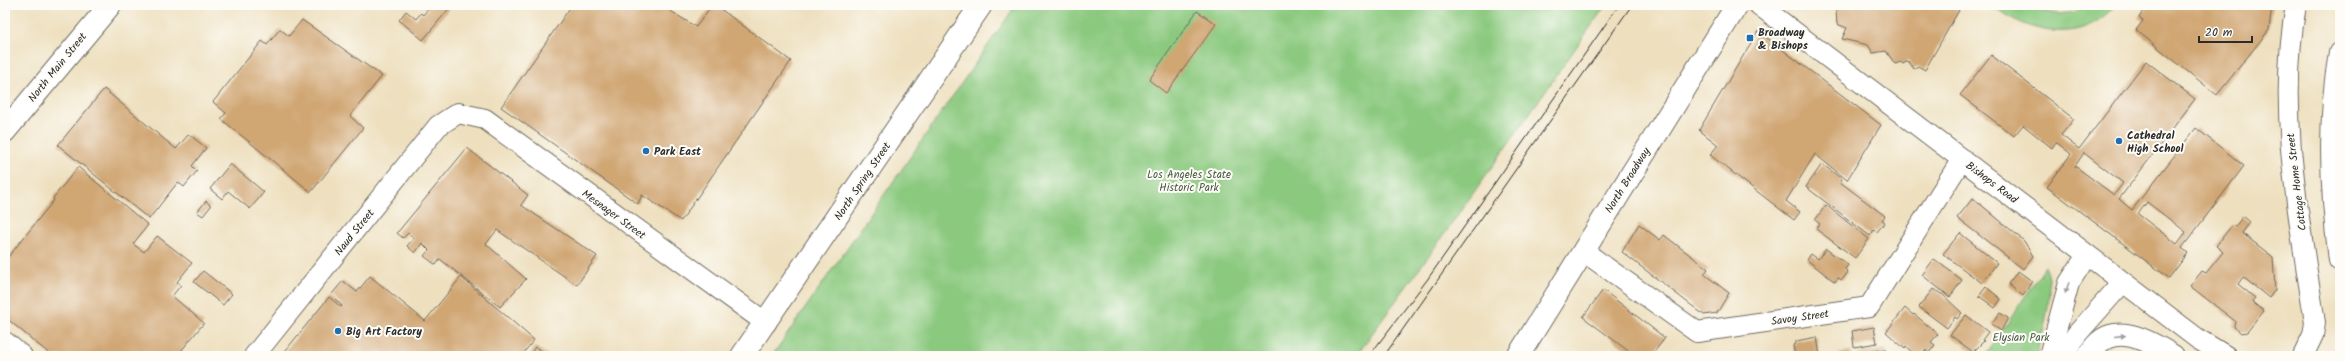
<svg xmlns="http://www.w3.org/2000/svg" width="2345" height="361" font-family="Kalam,sans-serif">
	<rect width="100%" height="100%" fill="#fdfcf7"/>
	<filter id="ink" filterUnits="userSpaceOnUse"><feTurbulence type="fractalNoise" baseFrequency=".025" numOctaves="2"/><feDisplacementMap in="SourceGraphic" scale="8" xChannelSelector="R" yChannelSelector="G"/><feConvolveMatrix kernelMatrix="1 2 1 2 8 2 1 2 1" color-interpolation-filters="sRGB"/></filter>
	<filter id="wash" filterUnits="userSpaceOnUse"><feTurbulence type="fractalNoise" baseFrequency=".012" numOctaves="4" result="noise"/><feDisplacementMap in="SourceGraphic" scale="16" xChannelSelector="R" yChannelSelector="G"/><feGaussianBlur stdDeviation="0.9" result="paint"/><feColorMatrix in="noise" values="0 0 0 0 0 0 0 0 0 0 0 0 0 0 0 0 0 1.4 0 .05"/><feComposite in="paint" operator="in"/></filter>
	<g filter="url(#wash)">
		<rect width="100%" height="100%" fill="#eee0bf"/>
		<path fill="#8bc97f" stroke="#5b7a55" d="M1016,5h590l-153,217 -97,134h-584z
			M1993,5h34l14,6 18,3 15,-2 14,-7h27c-32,40 -87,30 -122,0z
			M2045,266c10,30 -1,61 -9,90h-50z"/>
		<g id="blocks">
			<path fill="#d0a673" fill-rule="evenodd" d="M422,5h30l-29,35 -24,-20 7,-9 10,8 5,-6 2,2 5,-6z
				M572,5h89l35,22 16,-22h3l76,56 -110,160 -39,-26 -4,9 -137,-97z
				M1838,5h114v2l7,3 -34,60 -7,-4 -4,3 -6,-8 -5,3 -2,-2 -6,2 -9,-13 -13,2 -5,-8 -26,-6 5,-11 -10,-4 -1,-13z
				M2147,5h125l-3,25 -52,65 -81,-65 7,-9 -4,-3z
				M1197,11l19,13 -50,69 -17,-13z
				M302,20l80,56 -32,40 13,12 -52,64 -90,-73 5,-6 -13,-11 49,-61 5,4 13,-16 9,7z
				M1758,31l123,94 -34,55 -32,-26 -29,47 14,11 -6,8 -84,-65 8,-10 -19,-15z
				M1991,55l83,64 -13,16 18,14 67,-88 49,38 -76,100 13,11 64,-82 48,38 -62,82 6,5 -19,25 -122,-91 24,-33 -15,-12 -4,6 -29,-23 -9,11 -54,-41zM2084,153l39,30 -9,12 -39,-29zM2147,202l39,30 -9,12 -39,-30z
				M104,89l72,60 13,-15 17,14 -14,18 5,5 -13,16 -6,-5 -29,37 -91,-74z
				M467,148l61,47 -7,10 76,51 -20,29 -80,-55 -11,14 40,35 -26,28 -60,-48 -4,6 -12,-9 5,-6 -7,-7 -7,10 -8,-7 7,-8 -6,-5 -5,5 -6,-5z
				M230,164l34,28 -14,17 -22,-18 -6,8 -12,-10z
				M1822,164l20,15 -2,3 45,34 -3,4 3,2 -8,10 -3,-2 -4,6 -64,-49z
				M78,167l70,58 -15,19 11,8 13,-16 35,27 -15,19 4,3 -9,11 32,27 -23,28 7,5h-136l-47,-39v-56l49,-61 -1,-2z
				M1973,198l51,43 9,15 -10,13 -66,-51z
				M206,201l5,5 -8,10 -6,-4z
				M1826,205l43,34 -14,19 -39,-29 4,-5 -5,-4z
				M2243,216l7,6 -8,11 31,24 2,33 -6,8 -26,-21 -5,7 17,14 -3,4 12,9 -17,21 -6,1 -7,-6 1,-6 -45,-35 12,-15 4,2 17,-21 -7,-6 16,-21 3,2z
				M1639,224l21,16 4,-5 44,34 -4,5 25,19 -12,20 -13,2 -82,-63z
				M1960,233l37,30 -15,20 -39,-29z
				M1826,249l22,16 -3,4 3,3 -6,8 -4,-2 -3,4 -28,-22 4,-6 7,5z
				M1934,259l28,21 -12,17 -28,-22z
				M203,271l29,23 -9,11 -29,-23z
				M2018,271l14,10 -9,15 -15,-12z
				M370,276l55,45 36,-44 73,63 -13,16h-240l48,-59 12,10 1,-1 -11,-11 12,-14 14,11z
				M1986,287l15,12 -6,9 -16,-12z
				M1933,289l10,6 19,18 -5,6 -2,-2 -8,11 -28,-21z
				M1603,290l62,48 -14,18h-16l-52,-39z
				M1905,308l8,7 1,-1 24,20 -7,8 4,3 -6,8 -4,-3 -5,6h-3l-11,-9 -1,2 -19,-17z
				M2000,313l8,5 -7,13 -10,-7z
				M1966,315l22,17 -6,8 2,1 -11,11 -23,-17z
				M1874,327l3,16 -23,4 -2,-16z
				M1817,337l3,19h-25l-2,-11 3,-1v-3z
				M535,347l7,4 8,5h-21z
				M1885,349l1,7h-27l-1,-2z
				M1851,351v5h-13v-2z"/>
		</g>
	</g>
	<g filter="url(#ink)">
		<use href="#blocks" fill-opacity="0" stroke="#6f6a5f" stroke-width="1"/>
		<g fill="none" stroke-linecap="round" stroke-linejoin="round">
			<defs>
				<path id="minor" d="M1759,5l439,334 28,17
					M2296,5c-19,106 3,213 19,318l-2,12 -10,21
					M1583,251l114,81 172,-25 93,-148
					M5,342l17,14
					M254,356l184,-230 20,-13 27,6 281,204
					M2049,356l20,-73 18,-28
					M2065,356l11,-21 47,-53"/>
				<path id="major" d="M5,131l105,-126
					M742,356l239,-351
					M1518,356l219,-351"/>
				<path id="highway" d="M2340,53c-12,67 -9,140 0,207
					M2089,356c20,-38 57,-17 84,0"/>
			</defs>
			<use href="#minor" stroke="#6f6a5f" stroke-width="22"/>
			<use href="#major" stroke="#6f6a5f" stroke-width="24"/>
			<use href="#highway" stroke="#6f6a5f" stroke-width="24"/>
			<use href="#minor" stroke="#fff" stroke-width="20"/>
			<use href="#major" stroke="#fff" stroke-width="22"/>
			<use href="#highway" stroke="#fff" stroke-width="22"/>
			<path stroke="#2b2b2b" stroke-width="1" d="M1369,356l58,-76 192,-275
				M1384,356l248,-351"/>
		</g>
		<defs><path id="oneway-solid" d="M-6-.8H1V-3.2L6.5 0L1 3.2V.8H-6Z"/></defs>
		<g fill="#a0a0a0">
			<use href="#oneway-solid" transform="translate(2067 288) rotate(109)"/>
			<use href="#oneway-solid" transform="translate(2120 336) rotate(-5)"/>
		</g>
	</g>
	<g fill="#1f6fb2" stroke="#fdfcf7" stroke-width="1.5">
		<rect x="1746" y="34" width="8" height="8" rx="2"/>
		<circle cx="2119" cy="141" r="4"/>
		<circle cx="646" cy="151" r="4"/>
		<circle cx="338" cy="331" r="4"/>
	</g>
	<g text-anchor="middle" stroke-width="4" stroke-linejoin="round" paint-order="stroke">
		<g font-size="11" font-weight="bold" fill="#2b2b2b" stroke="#fdfcf7" text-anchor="start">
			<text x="1758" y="36">Broadway<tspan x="1758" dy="13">&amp; Bishops</tspan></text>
			<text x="2127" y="139">Cathedral<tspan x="2127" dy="13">High School</tspan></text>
			<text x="654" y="155">Park East</text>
			<text x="346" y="335">Big Art Factory</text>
		</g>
		<g font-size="11" fill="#2b2b2b" stroke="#fdfcf7">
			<text transform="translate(57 67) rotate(-51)" y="4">North Main Street</text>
			<text transform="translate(1627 180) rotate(-58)" y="4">North Broadway</text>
			<text transform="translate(862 181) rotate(-56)" y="4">North Spring Street</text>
			<text transform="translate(1992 182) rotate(37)" y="4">Bishops Road</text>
			<text transform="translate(2296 182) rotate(-97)" y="4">Cottage Home Street</text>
			<text transform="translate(614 214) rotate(36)" y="4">Mesnager Street</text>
			<text transform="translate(354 232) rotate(-51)" y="4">Naud Street</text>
			<text transform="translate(1800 317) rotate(-8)" y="4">Savoy Street</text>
		</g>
		<g font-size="11" fill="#485a44" stroke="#fdfcf7">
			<text x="1189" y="178">Los Angeles State<tspan x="1189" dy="13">Historic Park</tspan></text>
			<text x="2021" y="341">Elysian Park</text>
		</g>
	</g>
	<rect width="2345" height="361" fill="none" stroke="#fdfcf7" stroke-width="20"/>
	<path d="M2199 36v6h53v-6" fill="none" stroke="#2b2b2b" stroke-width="2"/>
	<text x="2205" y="36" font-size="12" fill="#2b2b2b" stroke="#fdfcf7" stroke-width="3" paint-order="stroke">20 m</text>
</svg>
